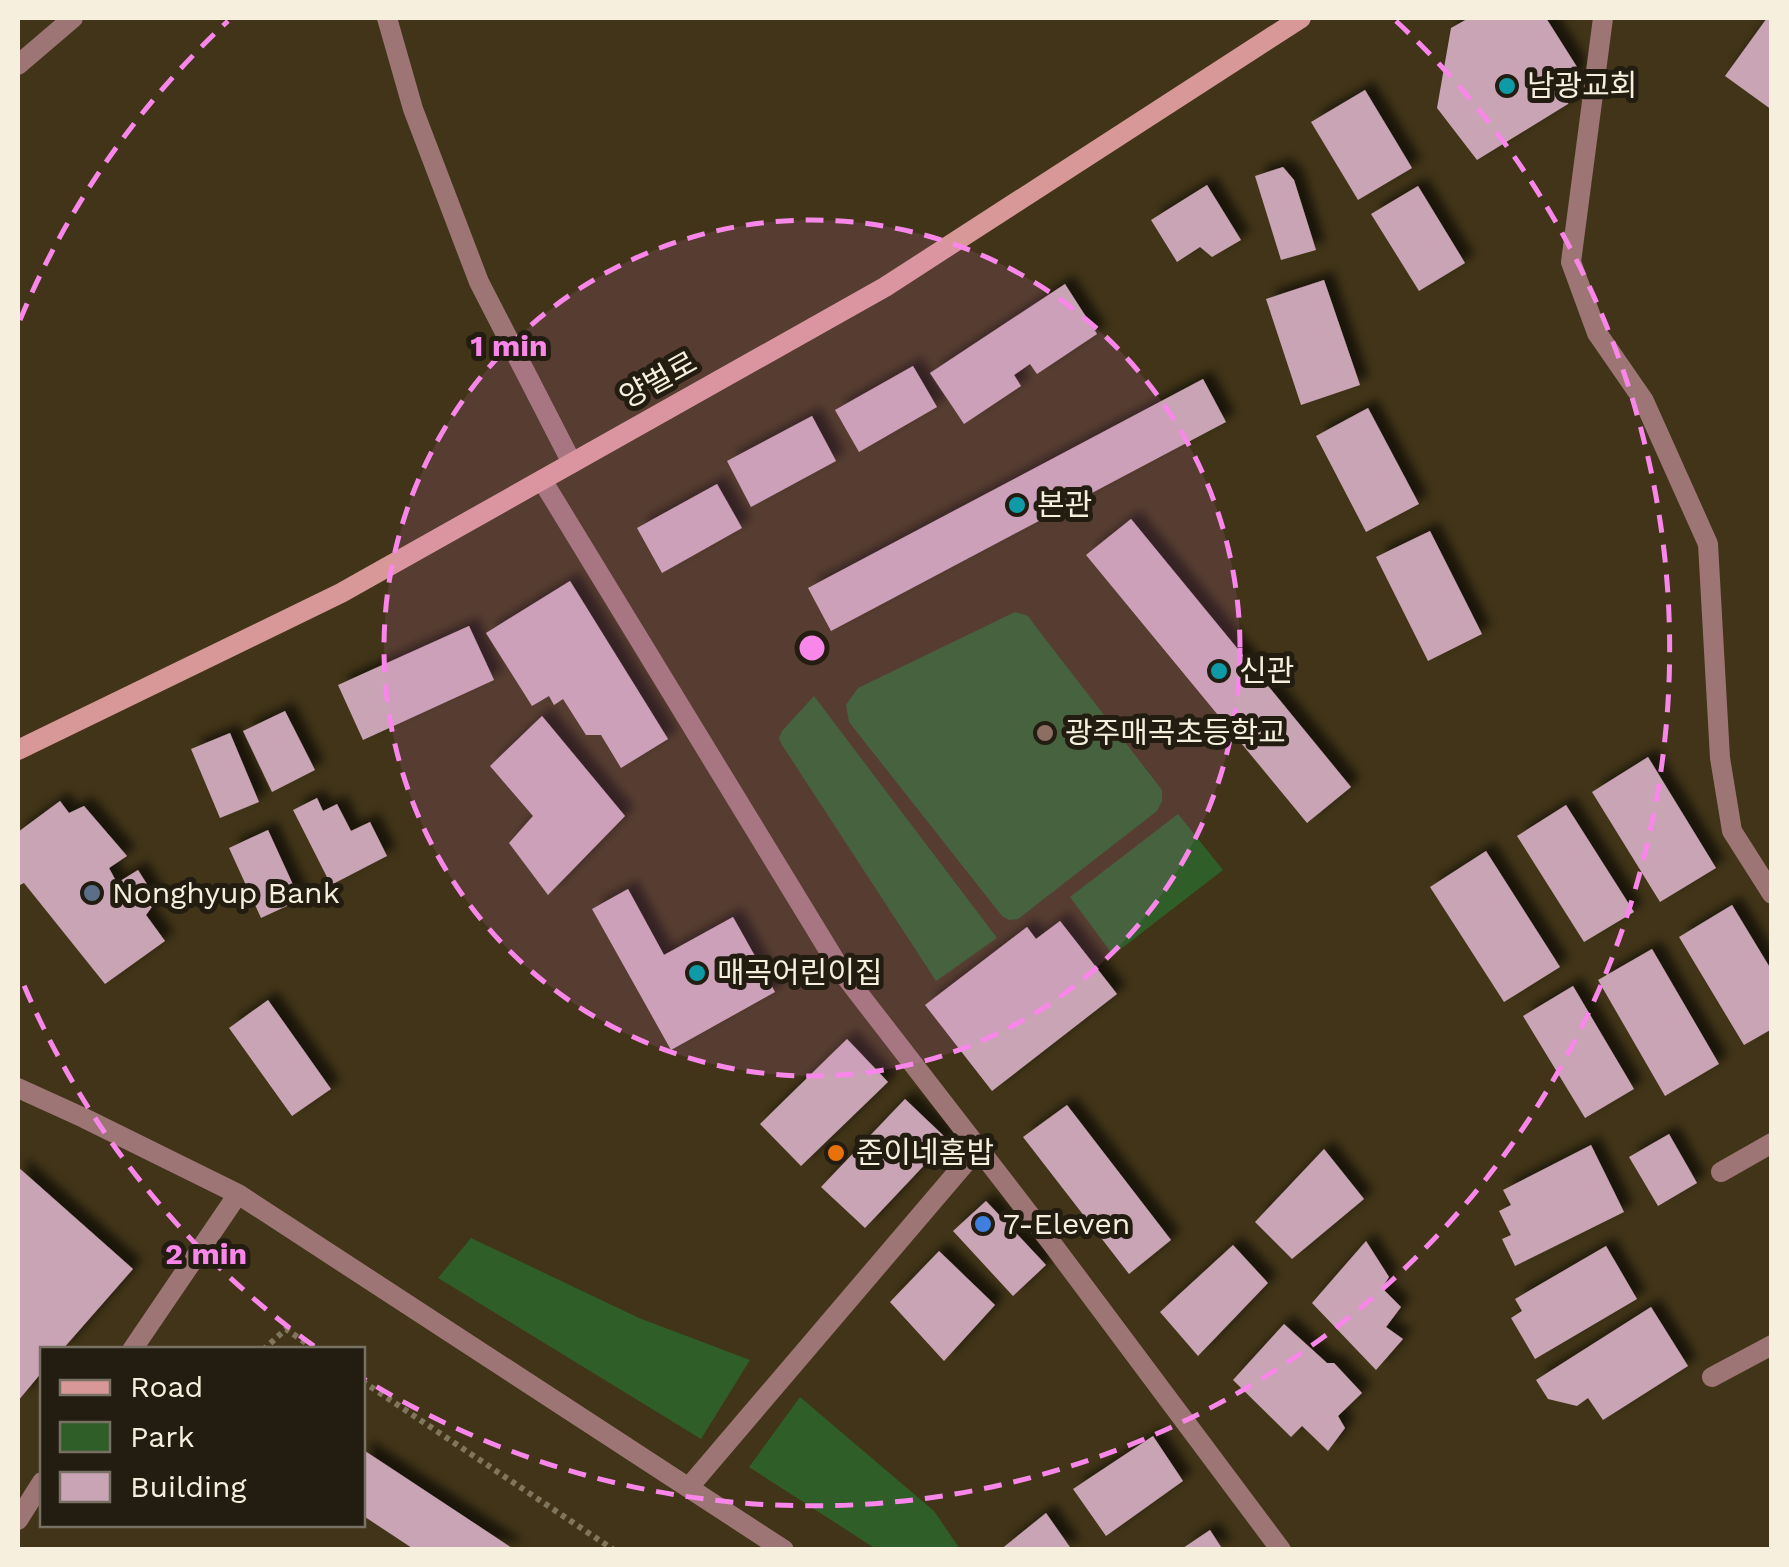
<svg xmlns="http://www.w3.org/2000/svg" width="1789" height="1567" font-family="'Work Sans','Noto Sans KR',sans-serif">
	<defs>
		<filter id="shadow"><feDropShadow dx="9" dy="-9" stdDeviation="5" flood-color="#0009"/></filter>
	</defs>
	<rect width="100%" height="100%" fill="#413418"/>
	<path fill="#2f5e28" d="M1015,612l13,4 8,11 126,163v11l-5,10 -139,108 -9,1 -7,-4 -153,-194 -3,-17 12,-17z
		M814,696l183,242 -61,43 -154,-236 -3,-7 3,-7z
		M1178,814l45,56 -110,85 -43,-58z
		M471,1238l168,80 111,42 -49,79 -263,-161z
		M800,1397l134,114 26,38h-84l-127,-82z"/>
	<path fill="#c8a4b4" filter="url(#shadow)" d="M1469,18h77l31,49 -9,37 -91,56 -40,-52 14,-80z
		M1767,18h5v92l-47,-34z
		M1365,90l47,78 -54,32 -47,-78z
		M1283,167l11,13 22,70 -35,10 -26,-84z
		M1207,185l34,55 -29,17 -12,-10 -23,15 -26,-42z
		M1418,186l47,77 -46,28 -48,-77z
		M1324,280l36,105 -59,20 -35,-106z
		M1065,284l32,50 -60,40 -7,-10 -16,11 7,11 -57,38 -34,-51z
		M913,366l24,41 -78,45 -24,-42z
		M1203,379l23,43 -395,209 -23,-43z
		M1368,408l51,96 -53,28 -50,-96z
		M812,416l24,45 -85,46 -24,-46z
		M717,484l25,44 -80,45 -25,-45z
		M1131,519l220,268 -44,36 -221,-268z
		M1430,531l52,103 -54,27 -52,-104z
		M570,581l98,158 -47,29 -20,-33h-15l-23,-36 -9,6 -5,-9 -17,10 -46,-73z
		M469,626l25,54 -131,60 -25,-55z
		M285,711l30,59 -43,22 -29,-61z
		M542,716l83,100 -77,79 -39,-52 24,-27 -43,-50z
		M230,733l29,69 -39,16 -29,-69z
		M1648,757l68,111 -56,34 -68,-110z
		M317,798l6,13 14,-7 14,27 19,-9 17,34 -56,29 -38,-75z
		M60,801l9,12 15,-7 43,50 -18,12 8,15 21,-13 19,30 -11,15 19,26 -60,43 -81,-101 -6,3v-54z
		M1566,805l68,107 -50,30 -67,-106z
		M268,830l32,70 -39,18 -32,-70z
		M1486,851l74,116 -56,35 -74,-115z
		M628,889l36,66 69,-38 42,75 -104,58 -79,-141z
		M1732,905l40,66v58l-28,16 -65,-108z
		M1060,921l57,73 -125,97 -67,-86 102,-78 9,12z
		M1652,949l67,115 -54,32 -67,-116z
		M1573,986l61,103 -49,29 -62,-102z
		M268,1000l63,89 -39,27 -63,-88z
		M847,1039l41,43 -87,84 -41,-42z
		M905,1099l43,41 -83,88 -44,-41z
		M1067,1105l104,135 -42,34 -106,-137z
		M1669,1134l28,49 -39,23 -29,-49z
		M1591,1145l33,67 -109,54 -13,-27 9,-4 -12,-24 12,-6 -8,-15z
		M1324,1149l40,50 -72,60 -37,-37z
		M18,1167l115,102 -71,81h-20v22l-24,29z
		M986,1201l60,64 -33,31 -60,-65z
		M1366,1241l23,36 -7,11 19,19 -15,20 17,12 -27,31 -64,-67z
		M1233,1245l35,38 -70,73 -38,-44z
		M1606,1246l31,53 -102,60 -24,-41 11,-7 -7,-12z
		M939,1251l56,54 -51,56 -54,-59z
		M1651,1307l37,59 -85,54 -15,-22 -11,8 -29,-7 -12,-19z
		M1284,1324l43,39h7l28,30 -24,23 7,12 -17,23 -26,-25 -11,11 -58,-57z
		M1153,1436l30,45 -77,55 -33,-47z
		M362,1449l153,101h-100l-53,-35z
		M1046,1513l26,37h-72z
		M1210,1530l13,20h-43z"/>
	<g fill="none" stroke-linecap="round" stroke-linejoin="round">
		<path stroke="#80755d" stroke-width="6" stroke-dasharray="5 5" stroke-linecap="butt" d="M263,1350l23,-21 30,21
			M362,1381l252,169"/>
		<path stroke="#9e7575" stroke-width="20" d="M387,18l26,91 66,173 93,181
			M1603,18l-32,244 26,71 47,68 64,143 12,214 12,73 40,63
			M18,65l55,-47
			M542,480l300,492 211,273 228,305
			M18,1088l66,30 154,76 546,356
			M1721,1172l51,-29
			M132,1350l106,-156
			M1712,1377l60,-32
			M689,1487l289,-339
			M18,1520l24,-38"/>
		<path stroke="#d89898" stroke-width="20" d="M18,750l323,-157 544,-306 416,-269"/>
	</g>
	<circle cx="812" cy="648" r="428" fill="#f987e9" fill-opacity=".12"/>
	<g fill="none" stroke="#f987e9" stroke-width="5" stroke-dasharray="18 12">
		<circle cx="812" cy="648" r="428"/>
		<path d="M314 1346A857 857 0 0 1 20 976M20 320A857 857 0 0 1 228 21M1396 21A857 857 0 0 1 364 1379"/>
	</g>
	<g fill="#0f9aa8" stroke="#231d11" stroke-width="4">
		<circle cx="1507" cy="86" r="10"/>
		<circle cx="1017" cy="505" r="10"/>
		<circle cx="1219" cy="671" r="10"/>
		<circle cx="697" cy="973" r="10"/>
	</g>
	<circle fill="#8d6e63" stroke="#231d11" stroke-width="4" cx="1045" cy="733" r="10"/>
	<circle fill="#5c6f8a" stroke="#231d11" stroke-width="4" cx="92" cy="893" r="10"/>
	<circle fill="#e8710a" stroke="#231d11" stroke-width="4" cx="836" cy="1153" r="10"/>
	<circle fill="#3f7fe0" stroke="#231d11" stroke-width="4" cx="983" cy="1224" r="10"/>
	<g text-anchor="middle" stroke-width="10" stroke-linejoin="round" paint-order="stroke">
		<g font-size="30" fill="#f7efde" stroke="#231d11" text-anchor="start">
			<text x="1527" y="96">남광교회</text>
			<text x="1037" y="515">본관</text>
			<text x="1239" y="681">신관</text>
			<text x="1065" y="743">광주매곡초등학교</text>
			<text x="112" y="903">Nonghyup Bank</text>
			<text x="717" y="983">매곡어린이집</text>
			<text x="856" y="1163">준이네홈밥</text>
			<text x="1003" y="1234">7-Eleven</text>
		</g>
		<g font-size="30" fill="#f7efde" stroke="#231d11">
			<text transform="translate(658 380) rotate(-29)" y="10">양벌로</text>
		</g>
	</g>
	<circle cx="812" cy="648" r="15" fill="#f987e9" stroke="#231d11" stroke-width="5"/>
	<g font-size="30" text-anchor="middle" font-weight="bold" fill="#f987e9" stroke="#231d11" stroke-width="10" stroke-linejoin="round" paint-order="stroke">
		<text x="509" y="356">1 min</text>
		<text x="206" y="1264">2 min</text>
	</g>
	<rect width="1789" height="1567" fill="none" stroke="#f7efde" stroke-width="40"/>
	<rect x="40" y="1347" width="325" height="180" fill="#231d11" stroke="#787163" stroke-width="2.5"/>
	<rect x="60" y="1380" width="50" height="15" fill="#d89898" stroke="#787163" stroke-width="2.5"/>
	<text x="130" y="1397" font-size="30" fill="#f7efde">Road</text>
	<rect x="60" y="1422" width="50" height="30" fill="#2f5e28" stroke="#787163" stroke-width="2.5"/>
	<text x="130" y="1447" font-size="30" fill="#f7efde">Park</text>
	<rect x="60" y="1472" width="50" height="30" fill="#c8a4b4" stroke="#787163" stroke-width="2.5"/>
	<text x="130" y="1497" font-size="30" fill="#f7efde">Building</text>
</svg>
